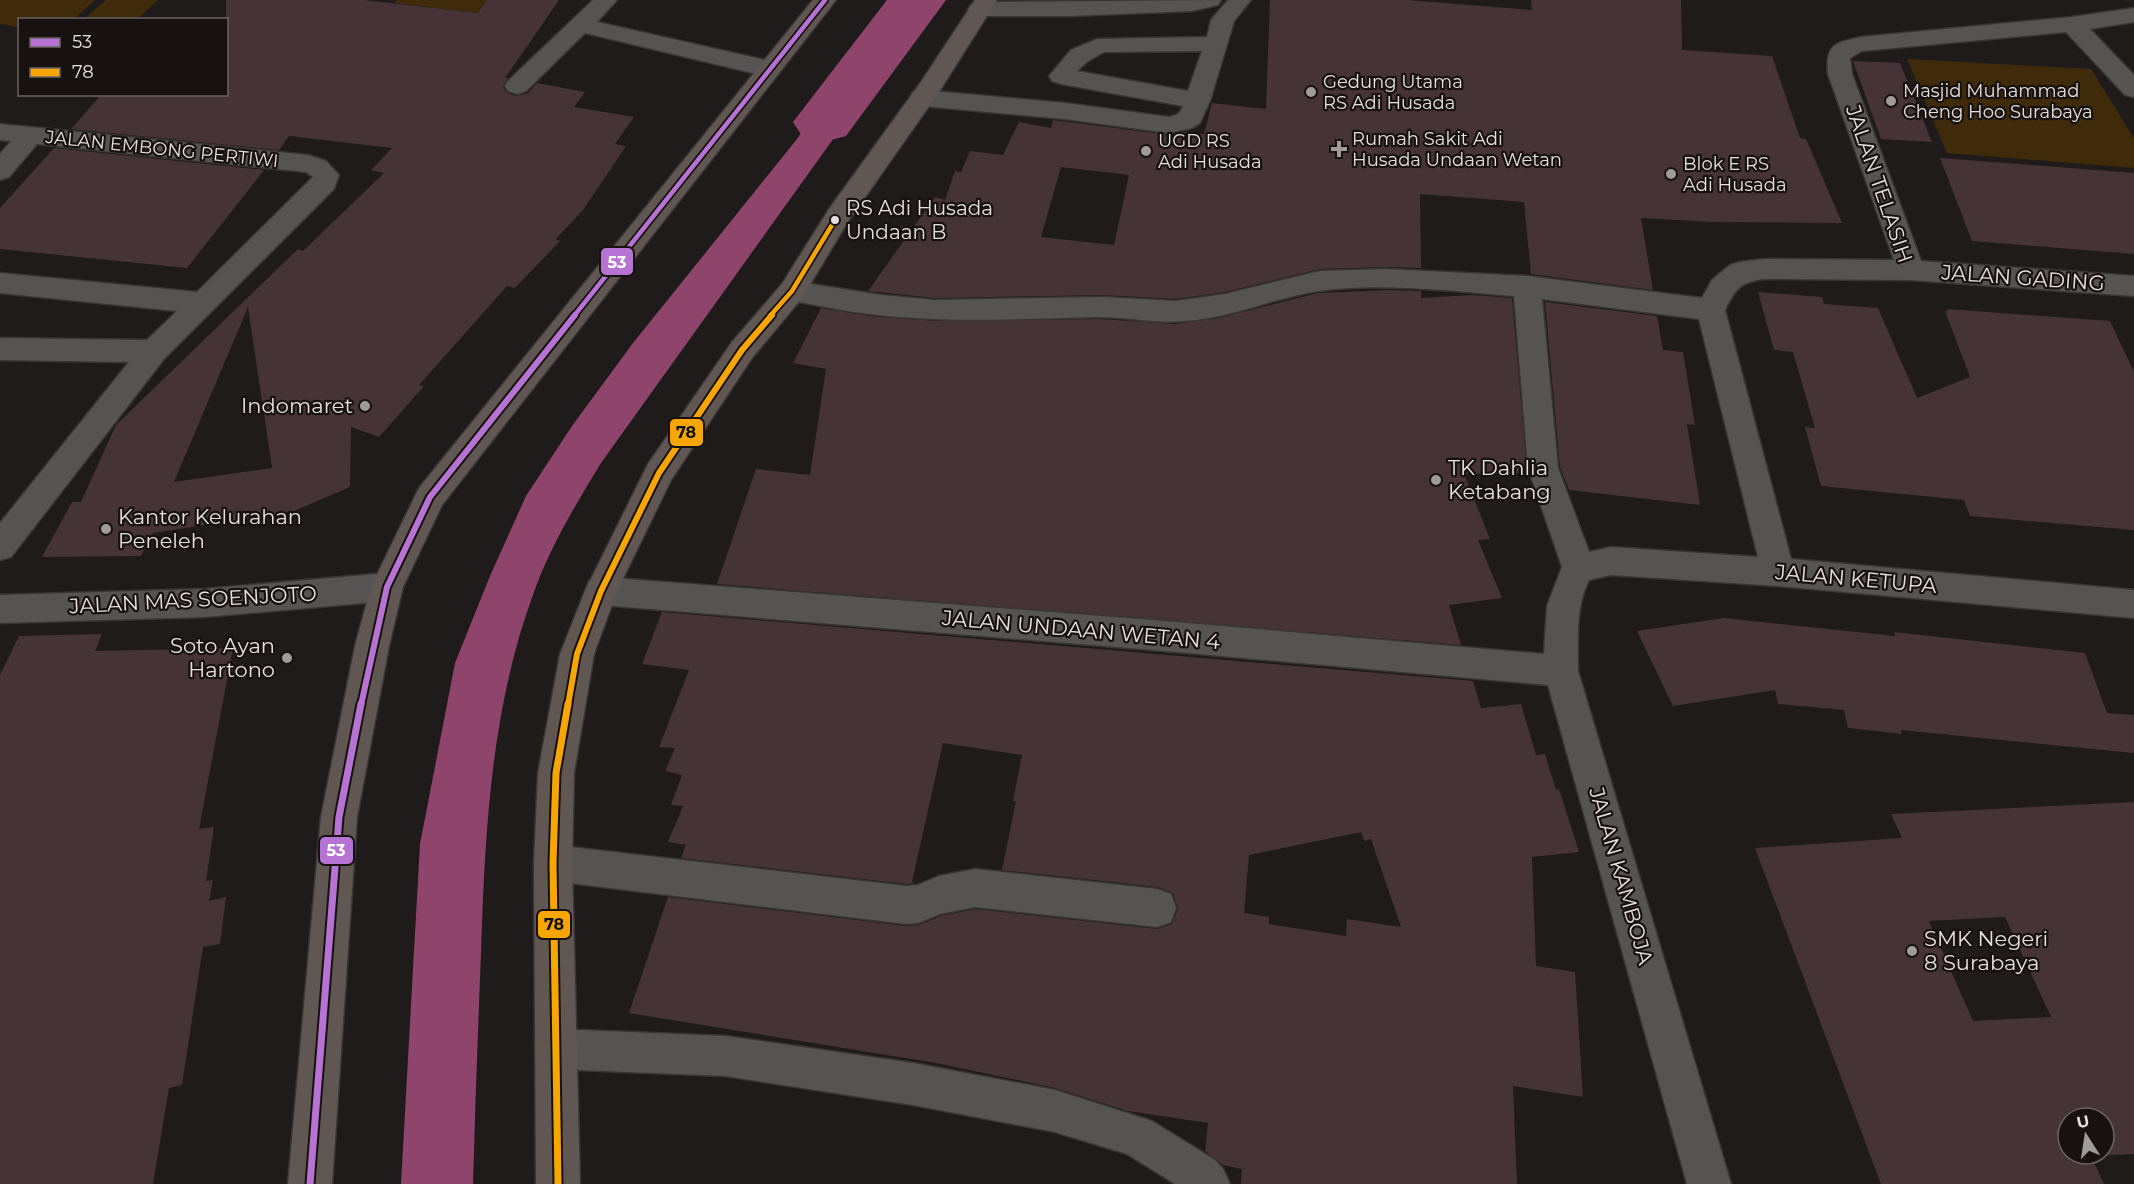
<svg xmlns="http://www.w3.org/2000/svg" width="2134" height="1184" font-family="Montserrat,sans-serif">
	<rect width="100%" height="100%" fill="#1f1b1a"/>
	<path fill="#3f2b0a" d="M0,0h95l-21,19 -54,1 -1,7 -19,-3z
		M106,0h52l-21,19h-53z
		M397,0h90l-9,13 -84,-10z
		M1907,59l184,10 43,69v30l-187,-15z"/>
	<path fill="#8e446b" d="M876,28l31,8 -306,427c-25,41 -51,84 -67,129 -43,116 -49,238 -53,361 -3,77 -6,154 -8,231h-72l19,-340 35,-181 35,-87 36,-80 46,-70 61,-83 164,-204z"/>
	<g fill="none" stroke-linecap="round" stroke-linejoin="round">
		<path fill="#8e446b" fill-rule="evenodd" d="M887,0h59l-100,136 -22,6 -22,-6 -9,-14z"/>
	</g>
	<path fill="#463337" fill-rule="evenodd" d="M226,0h138l114,13 9,-13h72l-54,78h3l-5,9 4,6 9,3 12,-3 9,-10 48,9 -11,15 60,10 -19,27 11,2 -43,64 -27,29 4,2 -45,47 -8,-2 -88,99 5,1 -45,51 -28,-10 -1,60 -56,24 -141,22 -12,23 -99,1 30,-55h9l35,-77 182,-176 5,2 81,-78 -13,-3 21,-22 -103,-12 -10,14 -208,-21 31,-35h124zM248,307l24,161 -98,14z
		M1270,0h137l125,10 -1,-10h150l1,50 90,6 28,82 6,1 36,84 -130,-1 -71,-4 12,72 -122,-16 -7,-72 -104,-8 1,74 -35,-1 -66,2 -95,23 -49,7 -74,-4 -167,3 -67,-7 67,-94 10,3 10,-29 6,1 9,-21 33,4 16,-33 32,6 2,-8 116,15 16,-3 19,2 8,-31 54,6zM1061,167l68,8 -15,70 -73,-8z
		M1853,61l47,2 32,79 -51,-3z
		M54,148l210,22 -77,98 -187,-19v-41z
		M1940,158l194,15v81l-162,-13z
		M1390,290l31,1v7l51,-3 40,3 15,175 -63,1 26,65 -12,1 24,58 -53,7 12,40 -744,-61 39,-115 54,6 16,-106 -33,-6 28,-55 49,8 65,5 164,-2 76,5 44,-6 99,-25z
		M1758,292l64,5 2,7 54,4 39,90 53,-21 -25,-66h3l-1,-2 163,12 24,51v158l-164,-14 -6,-16 -143,-14 -16,-59 10,1 -22,-76 -19,-2z
		M1545,302l112,14 6,34 20,2 12,73 -8,-1 13,81 -131,-15 -9,-23z
		M662,612l811,69 8,27 40,-4 15,51 9,-1 11,36 3,-1 20,63 -47,5 4,109 39,6 8,125 -70,-11 4,98h-276l1,-15 -19,-4 -18,-14 3,-28 -80,-12 -73,-23 -119,-25 -307,-50 39,-116 238,29 13,-1 22,-9 34,-7 182,20 15,-5 6,-15 -5,-16 -15,-6 -156,-17 14,-69h-3l9,-46 -79,-12 -31,139 3,1 -9,1 -225,-26 5,-13 -18,-3 15,-36 -12,-1 11,-30 -17,-4 10,-23 -16,-1 30,-77 -47,-6zM1361,832l3,9 7,-2 30,88 -54,-8 -1,17 -77,-12v-7l-25,-4 5,-58z
		M1724,618l171,18 -1,-4 191,21 22,60 27,2v38l-233,-23 1,4 -54,-6 -4,-18 -66,-6 -3,-14 -102,16 -36,-75z
		M102,634l-7,17 138,-3 -34,181 15,-2 -8,54 7,-1 -4,21 17,-4 -6,47 -17,3 -21,138 -13,3 -16,96h-153v-509l19,-39z
		M2134,802v352l-43,2 13,28h-223l-126,-336 147,-10 -11,-24zM2005,917l46,100 -78,4 -44,-100zM2068,1118h36v36h-36z"/>
	<g fill="none" stroke-linecap="round" stroke-linejoin="round">
		<defs>
			<path id="minor" d="M593,0h24l-20,22 172,39 9,3 3,5 -3,5 -9,3 -184,-44 -59,58 -9,3 -9,-3 -3,-5 3,-5z
				M1221,0l-3,5 -26,6 -122,5h-90l-8,-2 -4,-5 4,-5 8,-2z
				M1228,0h23l-17,21 -24,80 -10,22 -8,5 -23,5 -104,-14 -143,-13 -9,-2 -3,-6 3,-6 9,-2 143,13 104,14c8,-2 11,-3 14,-11l-122,-22 -9,-3 -3,-5 22,-26 26,-11 110,-2 4,-17zM1202,51l-14,40 -111,-20 11,-10 16,-9z
				M2134,8v14l-44,7 44,46v22l-9,-2 -59,-63 -204,19 -12,7 2,16 69,187 213,15v20l-223,-16 -147,-1c-24,3 -29,10 -39,31l66,249 343,31v28l-356,-32 -167,-11 -22,5c-14,28 -11,60 -11,91l153,513h-44l-139,-499 -395,-35 -552,-45 -12,-4 -4,-10 4,-10 12,-4 552,43 391,34 3,-48 15,-39 -34,-99 -14,-172c-59,-5 -137,-14 -196,-5 -45,7 -87,27 -133,30 -28,3 -57,-4 -86,-4 -92,2 -171,8 -263,-8 -18,-4 -36,-6 -54,-11l-4,-7 4,-7 10,-3 89,14 54,5 167,-3 74,4 49,-7 95,-23 66,-2 141,7 175,22 10,-18 18,-15 10,-3 24,-3 130,1 -66,-186c-3,-30 7,-31 33,-37l211,-20zM1542,299l157,20 59,238 -147,-10 -22,5 -31,-84z
				M0,124l308,31 18,6 13,14 -5,14 -170,170 -153,198 -11,3v-37l129,-161 -129,-2v-22l147,2 30,-29 -177,-18v-20l197,19 116,-115 -7,-5 -269,-28 -28,33 -9,3v-26l11,-13 -11,-1z
				M387,573l12,4 4,10 -4,10 -12,4 -183,16 -204,6v-28l204,-6z
				M553,845l353,41 12,-1 21,-9 36,-7 182,20 14,5 5,14 -5,14 -14,5 -182,-20 -35,7 -22,9 -12,1 -353,-43 -13,-5 -6,-13 6,-13z
				M555,1029l170,7 188,27 142,27 97,31 63,39 8,9 7,15h-55l-48,-30 -72,-22 -142,-27 -188,-29 -170,-7 -14,-6 -6,-14 6,-14z"/>
			<path id="major" d="M813,0h23l-394,505 -39,82 -14,59 -32,171 -25,367h-44l33,-367 34,-171 16,-59 48,-99z
				M975,0h22l-58,92 -92,131 -45,75 -50,60 -81,122 -54,111 -23,63 -20,119 -2,90 8,321h-44l-2,-321 4,-90 22,-119 25,-63 63,-127 84,-122 50,-58 47,-75 92,-127z"/>
		</defs>
		<use href="#minor" stroke="#383535" stroke-width="3"/>
		<use href="#major" stroke="#383535" stroke-width="3"/>
		<use href="#minor" fill="#565453" fill-rule="evenodd"/>
		<use href="#major" fill="#605752" fill-rule="evenodd"/>
		<defs>
			<path id="bus-1-far2" d="M574,316l251,-316"/>
			<path id="bus-1-far1" d="M361,705l26,-118 43,-90 145,-182"/>
			<path id="bus-1" d="M310,1184l29,-367 22,-113"/>
			<path id="bus-2-far2" d="M770,316l22,-25 43,-71"/>
			<path id="bus-2-far1" d="M568,705l9,-51 24,-63 58,-118 83,-123 30,-35"/>
			<path id="bus-2" d="M558,1184l-5,-321 3,-90 12,-69"/>
		</defs>
		<use href="#bus-1-far2" stroke="#171110" stroke-width="8"/>
		<use href="#bus-1-far1" stroke="#171110" stroke-width="10"/>
		<use href="#bus-1" stroke="#171110" stroke-width="11"/>
		<use href="#bus-2-far2" stroke="#171110" stroke-width="8"/>
		<use href="#bus-2-far1" stroke="#171110" stroke-width="10"/>
		<use href="#bus-2" stroke="#171110" stroke-width="11"/>
		<use href="#bus-1-far2" stroke="#b673d3" stroke-width="4.5"/>
		<use href="#bus-1-far1" stroke="#b673d3" stroke-width="6"/>
		<use href="#bus-1" stroke="#b673d3" stroke-width="7"/>
		<use href="#bus-2-far2" stroke="#f7a600" stroke-width="4.5"/>
		<use href="#bus-2-far1" stroke="#f7a600" stroke-width="6"/>
		<use href="#bus-2" stroke="#f7a600" stroke-width="7"/>
	</g>
	<g fill="#9f9b9a" stroke="#171110" stroke-width="2">
		<circle cx="1311" cy="92" r="6"/>
		<circle cx="1891" cy="101" r="6"/>
		<path d="M1336 140h6v6h6v6h-6v6h-6v-6h-6v-6h6z"/>
		<circle cx="1146" cy="151" r="6"/>
		<circle cx="1671" cy="174" r="6"/>
		<circle cx="365" cy="406" r="6"/>
		<circle cx="1436" cy="480" r="6"/>
		<circle cx="106" cy="529" r="6"/>
		<circle cx="287" cy="658" r="6"/>
		<circle cx="1912" cy="951" r="6"/>
	</g>
	<circle fill="#e4e0df" stroke="#171110" stroke-width="2" cx="835" cy="220" r="5"/>
	<g text-anchor="middle" stroke-width="4.5" stroke-linejoin="round" paint-order="stroke">
		<g font-size="18" fill="#e4e0df" stroke="#171110" text-anchor="start">
			<text x="1323" y="88">Gedung Utama<tspan x="1323" dy="21">RS Adi Husada</tspan></text>
			<text x="1903" y="97">Masjid Muhammad<tspan x="1903" dy="21">Cheng Hoo Surabaya</tspan></text>
			<text x="1352" y="145">Rumah Sakit Adi<tspan x="1352" dy="21">Husada Undaan Wetan</tspan></text>
			<text x="1158" y="147">UGD RS<tspan x="1158" dy="21">Adi Husada</tspan></text>
			<text x="1683" y="170">Blok E RS<tspan x="1683" dy="21">Adi Husada</tspan></text>
		</g>
		<g font-size="18" fill="#e4e0df" stroke="#171110">
			<text transform="translate(162 149) rotate(6)" y="6">JALAN EMBONG PERTIWI</text>
		</g>
		<g font-size="20" fill="#e4e0df" stroke="#171110" text-anchor="start">
			<text x="846" y="215">RS Adi Husada<tspan x="846" dy="24">Undaan B</tspan></text>
		</g>
		<g font-size="21" fill="#e4e0df" stroke="#171110">
			<text transform="translate(1879 184) rotate(71)" y="7">JALAN TELASIH</text>
			<text transform="translate(2023 278) rotate(4)" y="7">JALAN GADING</text>
			<text transform="translate(1856 579) rotate(5)" y="7">JALAN KETUPA</text>
			<text transform="translate(193 600) rotate(-3)" y="7">JALAN MAS SOENJOTO</text>
			<text transform="translate(1081 630) rotate(5)" y="7">JALAN UNDAAN WETAN 4</text>
			<text transform="translate(1621 876) rotate(74)" y="7">JALAN KAMBOJA</text>
		</g>
		<g font-size="21" fill="#e4e0df" stroke="#171110" text-anchor="start">
			<text x="353" y="413" text-anchor="end">Indomaret</text>
			<text x="1448" y="475">TK Dahlia<tspan x="1448" dy="24">Ketabang</tspan></text>
			<text x="118" y="524">Kantor Kelurahan<tspan x="118" dy="24">Peneleh</tspan></text>
			<text x="275" y="653" text-anchor="end">Soto Ayan<tspan x="275" dy="24">Hartono</tspan></text>
			<text x="1924" y="946">SMK Negeri<tspan x="1924" dy="24">8 Surabaya</tspan></text>
		</g>
	</g>
	<g stroke="#171110" stroke-width="2">
		<rect x="600" y="247" width="34" height="29" rx="6" fill="#b673d3"/>
		<rect x="669" y="418" width="35" height="29" rx="6" fill="#f7a600"/>
		<rect x="319" y="836" width="35" height="29" rx="6" fill="#b673d3"/>
		<rect x="537" y="910" width="34" height="29" rx="6" fill="#f7a600"/>
	</g>
	<g font-size="16" text-anchor="middle" font-weight="bold" fill="#fff">
		<text x="617" y="268">53</text>
		<text x="336" y="856">53</text>
	</g>
	<g font-size="16" text-anchor="middle" font-weight="bold" fill="#111">
		<text x="686" y="438">78</text>
		<text x="554" y="930">78</text>
	</g>
	<rect x="18" y="18" width="210" height="78" fill="#171110" stroke="#696463" stroke-width="1.5"/>
	<rect x="30" y="38" width="30" height="9" fill="#b673d3" stroke="#696463" stroke-width="1.5"/>
	<text x="72" y="48" font-size="18" fill="#e4e0df">53</text>
	<rect x="30" y="68" width="30" height="9" fill="#f7a600" stroke="#696463" stroke-width="1.5"/>
	<text x="72" y="78" font-size="18" fill="#e4e0df">78</text>
	<g transform="translate(2086 1136) rotate(348)"><circle r="28" fill="#171110" stroke="#696463" stroke-width="1.5"/>
	<path d="M0-4.5L10 22L0 15L-10 22Z" fill="#9f9b9a"/>
	<text y="-9" font-size="16" font-weight="bold" text-anchor="middle" fill="#e4e0df">U</text>
	</g>
</svg>
